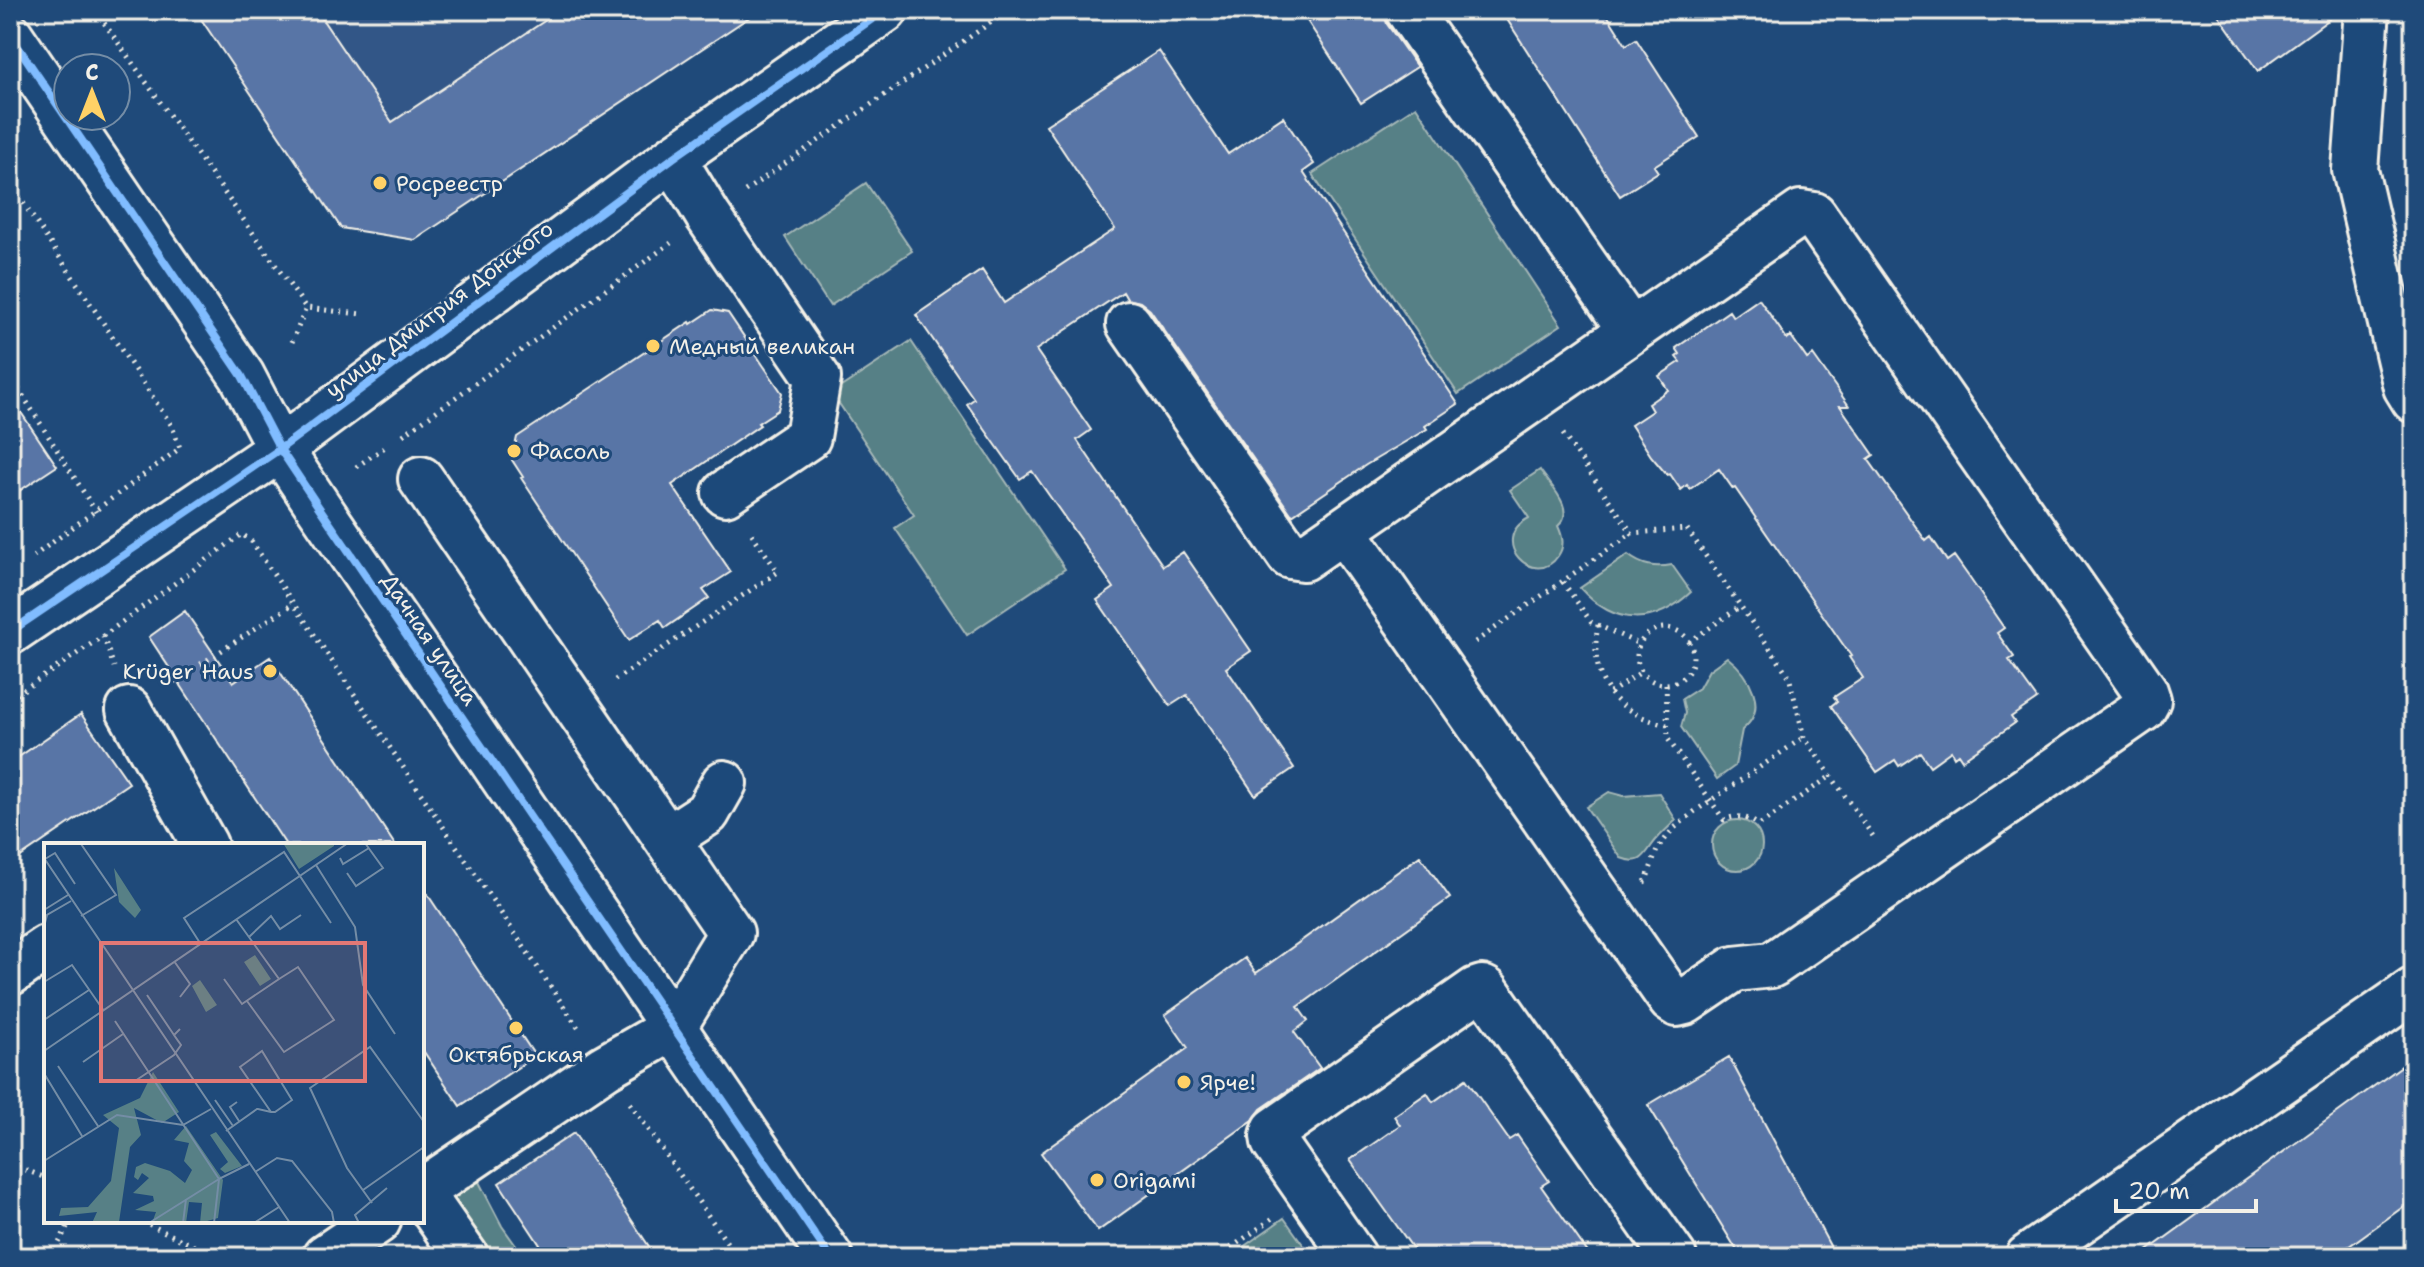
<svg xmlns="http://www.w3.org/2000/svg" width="2424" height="1267" font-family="'Shantell Sans',sans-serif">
	<rect width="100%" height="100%" fill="#1f4a7a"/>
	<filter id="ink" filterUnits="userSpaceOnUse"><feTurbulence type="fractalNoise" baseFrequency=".0125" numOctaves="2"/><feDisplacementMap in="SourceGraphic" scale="16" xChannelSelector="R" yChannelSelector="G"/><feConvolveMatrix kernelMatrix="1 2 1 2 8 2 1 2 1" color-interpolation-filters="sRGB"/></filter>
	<g filter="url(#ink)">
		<path fill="#305787" d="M195,10h564l-344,230 -74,-12z"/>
		<path fill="#578086" stroke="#a6b8b7" stroke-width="2" d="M1416,106l145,219 -103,69 -146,-220z
			M866,183l46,68 -82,55 -45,-69z
			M911,341l154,228 -98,66 -72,-107 19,-13 -82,-122z
			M1540,470c10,15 37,40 18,56 5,11 7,20 0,30 -23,34 -72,-16 -29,-38l-19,-28z
			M1628,555c14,11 27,13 44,10l19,27c-37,35 -77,34 -111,-4z
			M1727,657c22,17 43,51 15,73l-7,36 -18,13 -36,-52 4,-14 -3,-14 17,-11 10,-18z
			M1609,792l15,4 35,-3 17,27c-6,6 -13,12 -19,19 -12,13 -13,28 -36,19l-35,-51z
			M1712 845a25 25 0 1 1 50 0a25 25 0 1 1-50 0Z
			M454,1175l24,5 24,46 22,31h-84z
			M1284,1218l28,39h-83z"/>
		<path fill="#5875a6" stroke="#f4f1e8" stroke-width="2" d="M195,10h121l76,112 169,-112h199l-345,230 -74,-12z
			M1300,10h83l4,14 30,43 -56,36z
			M1501,10h103l22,35 10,-6 63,98 -45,29 4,6 -38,24z
			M2215,10h127l-84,61z
			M1159,51l69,103 55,-37 31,47 -11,8 155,232 -33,22 2,3 -61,36 -74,50 -142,-205 -10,-8 -13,-3 -4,-7 -87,58 55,80 -14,10 86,126 20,-14 68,99 -25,17 68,100 -39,27 -68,-100 -17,11 -73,-106 17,-12 -82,-117 -12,8 -53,-75 7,-5 -58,-84 66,-45 22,33 111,-74 -69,-104z
			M1759,299l28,40 4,-3 16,23 6,-4 36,51h-9l34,49 -6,4 58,82 5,-4 16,24 7,-5 15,21 35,51 -7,5 17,24 -5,3 28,39 -26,18 4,6 -53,37 -4,-6 -4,3 -3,-6 -21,15 -10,-14 -21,14 -4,-6 -18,12 -46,-66 6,-5 -3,-4 29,-19 -14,-21 2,-1 -116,-168 -2,1 -14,-20 -29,20 -3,-4 -6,5 -11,-16 -3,1 -16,-19 -20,-31 21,-14 -4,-7 20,-14 -9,-14 21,-14 -4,-5 4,-3 -4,-6 53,-37 4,6z
			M712,310l16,3 54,80 -4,17 -20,13 2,2 -88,60 59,87 -28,18 6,8 -44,30 -5,-8 -31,20 -108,-162 2,-1 -11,-17 5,-23 173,-115 1,2z
			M10,396l47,70 -47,31z
			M185,611l48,71 37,-25 125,188h-109l-137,-208z
			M81,714l48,69 -119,81v-101z
			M1420,856l30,42 -152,109 10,14 -14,11 26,36 -59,41 -8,11 -155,111 -57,-78 147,-105 -23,-33 80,-57 11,15z
			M422,886l113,170 -75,50 -38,-57z
			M1729,1057l107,200h-95l-93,-152z
			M2414,1057v142l-80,58h-195z
			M1466,1079l43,61 8,-5 32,46 -8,5 50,71h-172l-69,-97 50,-35 -6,-9 33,-23 6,9z
			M574,1133l82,124h-108l-49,-74z"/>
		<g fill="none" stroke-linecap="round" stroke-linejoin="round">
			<defs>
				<path id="minor" d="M2367,10l-12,160 51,217 8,13
					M10,35l232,341 38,73 38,57 512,751
					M673,158l35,58 110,162 -10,59 -83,56
					M1129,324l161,232 13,2 328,-227 -223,-321
					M421,479l246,360
					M1343,530l328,470 6,4 8,-2 49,-33 38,-4 371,-256 5,-9 -3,-9 -331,-476 -13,-2 -170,118
					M10,632l270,-183 393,-291 212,-148
					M129,710l76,135
					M10,973l36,-25
					M422,1191l183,-124 68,-39 58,-95 -64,-94 40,-26 17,-30
					M422,1194l44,63
					M325,1257l53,-36
					M1354,1257l-80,-115 -1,-6 2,-6 201,-140 6,-2 4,2 188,267
					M2028,1257l386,-267"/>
			</defs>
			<use href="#minor" stroke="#f4f1e8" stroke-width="50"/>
			<path stroke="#f4f1e8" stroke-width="5" stroke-dasharray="2 6" stroke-linecap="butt" d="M95,10l211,298
				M10,183l162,243 8,22 -146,108
				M745,191l264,-181
				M292,342l14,-34 55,6
				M10,375l86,137
				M1563,434l69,99 55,-4 102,147 15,61 71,102
				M403,435l268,-192
				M356,467l29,-20
				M1563,582l28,40 48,22
				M1598,625c-10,55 16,88 69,100
				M1637 656a28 28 0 1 1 56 0a28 28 0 1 1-56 0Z
				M103,636l11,31
				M1475,642l157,-109
				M1689,642l52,-36
				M615,680l163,-108 -28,-41
				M1666,684l2,55 56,81c13,-6 23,-3 35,5l72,-49
				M167,686l126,-82
				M1610,693l31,-21
				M10,699l93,-63 139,-102 10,8 327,487
				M1644,882l2,-1 11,-31 15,-20 22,-18 110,-75
				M630,1103l107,154
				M10,1164l36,14
				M142,1221l75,36
				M52,1257l18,-36
				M1218,1257l55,-39"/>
			<use href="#minor" stroke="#1f4a7a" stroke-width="44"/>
			<defs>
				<path id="cycleway" d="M10,35l232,341 38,73 38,57 512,751
					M10,632l270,-183 393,-291 212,-148"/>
			</defs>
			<use href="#cycleway" stroke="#1f4a7a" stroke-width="13"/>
			<use href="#cycleway" stroke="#80bcff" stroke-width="8"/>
		</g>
	</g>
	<g fill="#ffd166" stroke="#1f4a7a" stroke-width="3">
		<circle cx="380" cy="183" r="8"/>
		<circle cx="653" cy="346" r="8"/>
		<circle cx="514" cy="451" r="8"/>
		<circle cx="270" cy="671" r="8"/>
		<circle cx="516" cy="1028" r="8"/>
		<circle cx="1184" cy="1082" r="8"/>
		<circle cx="1097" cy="1180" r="8"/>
	</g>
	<g text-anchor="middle" stroke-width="6" stroke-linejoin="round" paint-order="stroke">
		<g font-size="22" fill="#f4f1e8" stroke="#1f4a7a" text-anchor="start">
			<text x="396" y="191">Росреестр</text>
			<text x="669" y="354">Медный великан</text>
			<text x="530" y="459">Фасоль</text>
			<text x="254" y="679" text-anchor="end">Krüger Haus</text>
			<text x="516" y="1062" text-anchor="middle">Октябрьская</text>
			<text x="1200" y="1090">Ярче!</text>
			<text x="1113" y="1188">Origami</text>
		</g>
		<g font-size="22" fill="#f4f1e8" stroke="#1f4a7a">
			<text transform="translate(439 309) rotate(-37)" y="8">улица Дмитрия Донского</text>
			<text transform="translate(430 639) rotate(56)" y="8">Дачная улица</text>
		</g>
	</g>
	<g transform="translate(44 843)">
		<rect width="380" height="380" fill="#1f4a7a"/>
		<path d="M239,0h51v3l-35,23zM70,25l27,42 -6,8 -16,-16zM211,112l16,24 -11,7 -16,-24zM156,137l17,25 -11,7 -14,-26zM109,229l26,40 -17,11 -28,-15 7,27 -11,12 -11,75 -1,1h-43h17l5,-11 -38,4 2,-8 27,-1 23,-26 8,-53 -16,-13 37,-17zM142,283l37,54 -5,38 -18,5 2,-20 -13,-1 -3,21h-34l4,-11 -21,-2 19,-9 -1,-5 -20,-3 16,-15 -7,-5 -4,7 -4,-3 2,-10 9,-4 25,8 15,12 7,-13 -8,-9 5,-18 -15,-3zM172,289l26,34 -17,7 -5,-4 8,-7 -18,-27z" fill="#578086"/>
		<path fill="none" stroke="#748da6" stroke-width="2" d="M37,1l35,51 -35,21M0,15l246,365M296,15l3,6 26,-16M1,16l10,-6 20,31M272,22l39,62 8,58 32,49M303,30l9,13 27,-18 -18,-25M0,67l24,-15M0,84l3,-12 24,-14M205,94l22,-21 9,13 21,-14M156,100l-16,-25 100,-66 47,71M130,118l16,23 -10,13M180,136l18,25 37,-25 -43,-60M0,139l28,-17 32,46M103,152l27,40M203,158l37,51 50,-32 -36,-53 -19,12M0,177l45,-30M71,178l104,158 30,-15M0,208l304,-208M39,219l40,-28M14,223l40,60M1,232l37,61M91,238l39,-26 7,-10 -7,-10 6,-6M171,257l18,26M193,259l-7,5 9,14M182,288l31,-22h1l13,3h4l17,-12 -30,-49 -22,16 31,45M0,318l73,-46 66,10 28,-16M211,329l22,-14 15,3 40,51 2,11M319,347l61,-43M328,360l-25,-35 -37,-80 60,-41 54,75M105,380l70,-44M139,380l3,-24M170,380l5,-44M210,380l25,-16M315,380l-4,-8 32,-27"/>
		<path fill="#e27875" fill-opacity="0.15" stroke="#e27875" stroke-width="4" d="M57,100h264v138h-264z"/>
		<rect width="380" height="380" fill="none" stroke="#f4f1e8" stroke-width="4"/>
	</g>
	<rect width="2424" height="1267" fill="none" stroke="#1f4a7a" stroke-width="40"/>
	<rect x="20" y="20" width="2384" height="1227" fill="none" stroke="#f4f1e8" stroke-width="3" filter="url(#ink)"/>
	<g transform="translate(92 92)"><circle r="38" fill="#1f4a7a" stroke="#748da6" stroke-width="2"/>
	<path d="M0-6L14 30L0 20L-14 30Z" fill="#ffd166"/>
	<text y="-12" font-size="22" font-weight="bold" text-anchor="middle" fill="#f4f1e8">С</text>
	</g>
	<path d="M2116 1199v12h140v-12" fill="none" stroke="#f4f1e8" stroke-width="4"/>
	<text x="2128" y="1199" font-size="24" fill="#f4f1e8" stroke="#1f4a7a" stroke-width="6" paint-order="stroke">20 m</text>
</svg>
